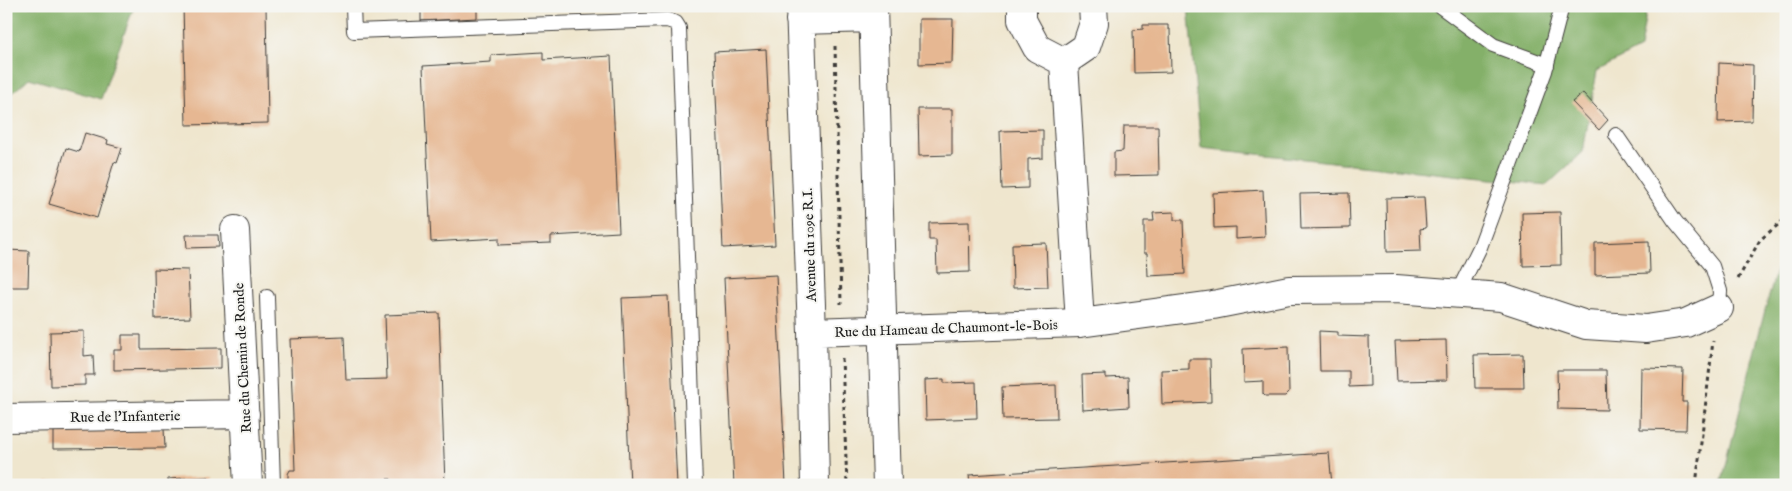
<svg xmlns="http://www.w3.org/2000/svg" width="1792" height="491" font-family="'IM FELL English',serif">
	<rect width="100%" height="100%" fill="#f6f6f2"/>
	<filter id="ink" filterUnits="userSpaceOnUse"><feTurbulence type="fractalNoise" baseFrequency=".02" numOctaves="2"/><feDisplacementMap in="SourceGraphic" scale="10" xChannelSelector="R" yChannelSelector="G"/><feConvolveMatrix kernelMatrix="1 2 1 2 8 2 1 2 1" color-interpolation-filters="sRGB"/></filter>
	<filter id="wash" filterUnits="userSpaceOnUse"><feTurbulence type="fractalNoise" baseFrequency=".0096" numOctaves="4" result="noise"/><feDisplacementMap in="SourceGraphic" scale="20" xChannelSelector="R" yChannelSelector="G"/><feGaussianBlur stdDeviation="1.12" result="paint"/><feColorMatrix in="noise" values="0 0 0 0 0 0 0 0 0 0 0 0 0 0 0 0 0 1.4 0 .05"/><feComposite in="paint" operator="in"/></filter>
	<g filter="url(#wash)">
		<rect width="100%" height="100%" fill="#efe6ce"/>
		<path fill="#84b069" stroke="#506642" d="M6,6h128l-33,93 -72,-21 -23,21z
			M1188,6h459l-7,42 -43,23 -14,81 -36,33 -346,-37z
			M1786,237v248h-65l44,-175z"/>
		<g id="blocks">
			<path fill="#e6b792" d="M183,6h83l2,117 -82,2z
				M421,6h56v12l-56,3z
				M919,19h34l-1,44 -33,1z
				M1143,25h25v4h2l1,43 -37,1 -1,-43 10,-1z
				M766,49l9,196 -52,3 -9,-196z
				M543,52v8l68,-4 8,176 -68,4v7l-52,2v-7l-68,4 -8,-176 68,-4v-7z
				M1719,63l34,2 -1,56 -34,1z
				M1583,93l25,27 -9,10 -27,-28z
				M918,109h34v46l-33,1z
				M1124,126h34l1,49 -45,1v-24l9,-1z
				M1043,130v28l-15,1v29l-26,1 -2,-58z
				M85,133l23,7 -1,4 15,4 -5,15 -3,-1 -17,56 -48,-14 17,-56 13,4z
				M1263,190l2,47 -29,2v-12l-22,1 -1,-35z
				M1349,193l1,35 -49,1 -1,-35z
				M1424,197l2,31 -6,1 1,22 -34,1 -1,-54z
				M1174,212v8h9l2,54 -37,2 -1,-23h-3v-32h10l-1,-8z
				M1560,212l1,53 -38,1 -1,-53z
				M969,222l1,50 -33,1 -1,-33h-7v-17z
				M186,235h32l1,12 -32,1z
				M1649,241l1,32 -55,2v-32z
				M1046,243l2,44 -35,1 -1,-44z
				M6,250l23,1 -1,36h-22z
				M154,269l34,1 2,48 -35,1z
				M776,275l10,210h-52l-10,-207z
				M668,296l9,189h-47l-8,-187z
				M439,313l6,172h-54v-6h-4v6h-18v-5l-20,1v4l-58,-1 -3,-3v-7l2,-4h5l-5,-131 54,-2 2,43 41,-1 -2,-64z
				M84,331v25l9,-1 1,20h-9v10l-34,1 -1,-54z
				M1319,331l19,1v4l31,1 1,49 -21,1v-16h-29z
				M122,335h19v14l80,-1v20l-107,2v-20h8z
				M1446,340l1,40 -50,1 -2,-40z
				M1288,347l1,45 -4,4h-20l-2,-2v-13l-19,1 -1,-33z
				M1523,354l1,34h-49l-1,-33z
				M1189,359h21l1,43 -49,2 -1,-34 28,-1z
				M1641,368l42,1 -1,33h5l-1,28 -46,-1z
				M1557,370h49l1,40 -49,-1z
				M1106,374v4l22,-1 1,30 -46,3 -1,-35z
				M944,379v4l32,-1 1,36 -51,2 -1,-40z
				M1056,385l1,33 -54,1 -1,-32z
				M164,429l1,19 -112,1v-19z
				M1329,453l3,32h-362l-1,-10z
				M209,477v8h-41v-6z
				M91,480v5h-44l-1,-4z"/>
		</g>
	</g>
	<g filter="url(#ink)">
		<use href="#blocks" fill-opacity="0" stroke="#3c3a37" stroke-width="1"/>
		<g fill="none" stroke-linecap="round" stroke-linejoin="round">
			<defs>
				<path id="service" d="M353,6l1,25 313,-11 9,3 3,5 16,457
					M1440,6l53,39 54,20
					M1616,135l59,86 37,45 8,25 -1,17
					M1457,294l23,-47 65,-176 17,-65
					M267,297l6,188"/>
				<path id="minor" d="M800,6l12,326 3,153
					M873,6l14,479
					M1022,6v14l15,28 27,14 16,261
					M800,20l73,-2
					M1064,62l22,-15 8,-24 -1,-17
					M235,230l13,255
					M812,332l268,-9 133,-18 76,-15 107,-1 105,8 85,28 60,4 40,-6 33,-15
					M6,418l239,-4"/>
			</defs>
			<use href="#service" stroke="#3c3a37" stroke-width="16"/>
			<use href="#minor" stroke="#3c3a37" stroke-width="30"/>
			<path stroke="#3c3a37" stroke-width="3" stroke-dasharray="4 4" stroke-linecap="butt" d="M835,46l6,258
				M1738,279l22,-39 26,-22
				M842,358l5,127
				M1696,485l17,-144"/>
			<use href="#service" stroke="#fff" stroke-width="14"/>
			<use href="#minor" stroke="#fff" stroke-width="28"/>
		</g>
	</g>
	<g text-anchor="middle" stroke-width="4" stroke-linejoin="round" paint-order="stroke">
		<g font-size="14" fill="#1c1c1c" stroke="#f6f6f2">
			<text transform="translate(809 245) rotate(-92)" y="5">Avenue du 109e R.I.</text>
			<text transform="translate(946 328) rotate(-2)" y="5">Rue du Hameau de Chaumont-le-Bois</text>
			<text transform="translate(242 358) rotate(-93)" y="5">Rue du Chemin de Ronde</text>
			<text transform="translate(125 416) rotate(-1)" y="5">Rue de l'Infanterie</text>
		</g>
	</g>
	<rect width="1792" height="491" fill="none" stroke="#f6f6f2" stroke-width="25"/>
</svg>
